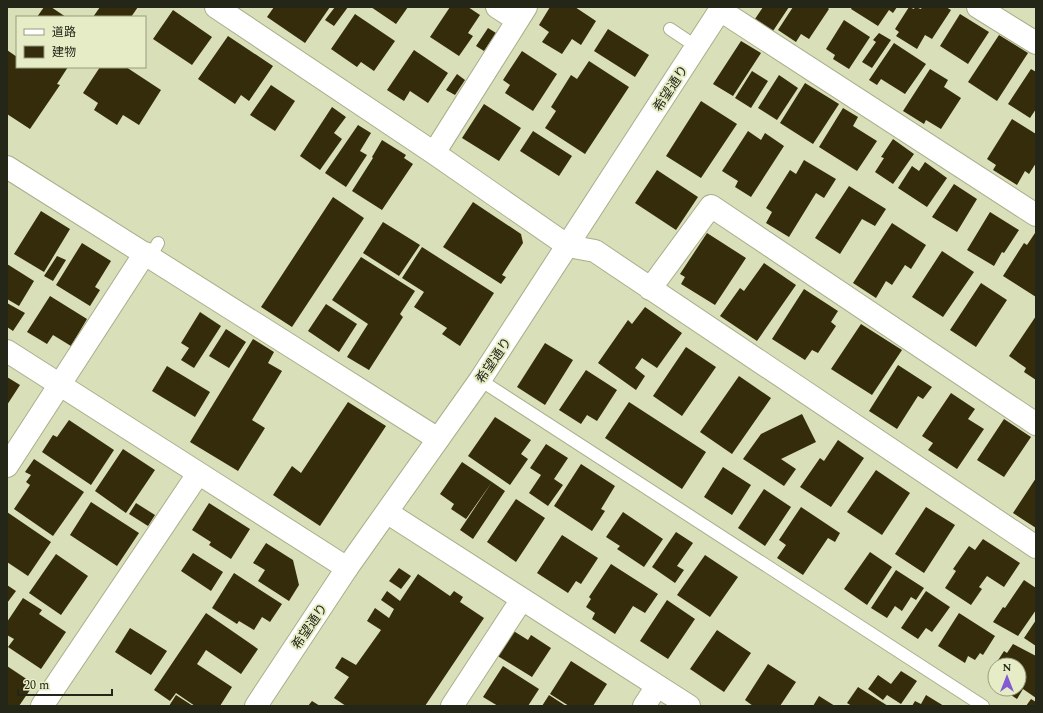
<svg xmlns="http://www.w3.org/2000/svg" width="1043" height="713" font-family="Spectral,'Noto Sans JP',serif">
	<rect width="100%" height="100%" fill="#d9dfb9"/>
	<path fill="#342c0b" d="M44,7h7l15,10h-29z
		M100,7h38l-7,10h-38z
		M274,7h56l-25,36 -38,-26z
		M335,7h13l-14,19 -9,-6z
		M371,7h37l-12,17z
		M450,7h18l12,8 -12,18 5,3 -14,20 -29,-19z
		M550,7h25l21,14 -15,24 -9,-6 -10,15 -20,-12 7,-10 -10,-7z
		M763,7h26l-16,24 -18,-12z
		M793,7h34l2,2 -20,30 -8,-5 -5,8 -18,-12z
		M852,7h45l-4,6 -4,-3 -11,16 -27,-17z
		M909,7l5,2 1,-2 6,2 1,-2h24l5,3 -19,29 -7,-4 -8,14 -21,-13 3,-4 -4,-3z
		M173,10l39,27 -20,28 -39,-26z
		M355,14l40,27 -21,30 -13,-9 -4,5 -26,-18z
		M960,14l29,18 -21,32 -28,-18z
		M844,20l26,17 -21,32 -16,-10 2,-4 -9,-6z
		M488,28l8,5 -12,18 -8,-5z
		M608,29l41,26 -14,22 -41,-26z
		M879,33l12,7 -19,28 -10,-6 14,-20 -3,-2z
		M999,35l29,18 -31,48 -29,-19z
		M228,36l45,30 -24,35 -8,-6 -6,9 -37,-25z
		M741,41l20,12 -28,43 -20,-12z
		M894,43l32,21 -21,30 -24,-15 -4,6 -8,-5z
		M7,50l10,7v10h51l-11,17 3,1 -30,44 -23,-15z
		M414,50l34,23 -20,30 -18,-12 -6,10 -17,-11z
		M522,51l35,23 -24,37 -28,-18 5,-8 -7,-5z
		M589,61l40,26 -44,67 -40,-26 11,-17 -5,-4 20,-32 6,4z
		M100,67h26l35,23 -22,35 -16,-10 -6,10 -23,-15 4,-7 -15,-10z
		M930,69l18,11 -4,7 17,11 -20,31 -15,-9 -2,4 -21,-13z
		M1031,69l5,3v37l-6,9 -22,-14z
		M752,71l16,10 -17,27 -16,-10z
		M457,74l8,6 -10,15 -9,-5z
		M779,75l19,13 -21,32 -19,-12z
		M805,83l34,21 -26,40 -33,-21z
		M271,85l24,16 -20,30 -25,-16z
		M701,101l36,23 -36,54 -35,-22z
		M484,104l37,24 -22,33 -37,-23z
		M332,107l14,10 -12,16 8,6 -22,31 -20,-14z
		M843,108l15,9 -5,9 24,15 -20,30 -38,-24z
		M1012,119l24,15v29l-7,11 -4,-3 -8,14 -24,-15 3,-5 -9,-6z
		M358,125l13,8 -11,18 7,4 -21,32 -21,-14z
		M533,131l39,25 -13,20 -39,-25z
		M748,131l13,9 4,-7 19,13 -33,51 -16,-10 3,-6 -16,-10z
		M893,139l21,15 -21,30 -18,-12 9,-14 -3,-1z
		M382,140l24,15 -2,3 9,6 -31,46 -30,-19 21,-33 -1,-1z
		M804,160l32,19 -12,19 -8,-5 -27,44 -23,-14 6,-11 -6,-4 24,-38 6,4z
		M925,162l22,16 -20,29 -29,-19 14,-22 7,5z
		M657,170l41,27 -22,33 -41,-27z
		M954,184l23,15 -20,33 -25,-15z
		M849,186l37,23 -11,17 -13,-7 -22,35 -25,-16z
		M333,197l31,21 -72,109 -31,-20z
		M473,202l48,32 2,9 -21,32 4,2 -5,7 -58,-37z
		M41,211l29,18 -26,43 -30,-18z
		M990,212l29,18 -15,23 -2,-1 -8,14 -27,-16z
		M383,222l37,23 -21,31 -36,-23z
		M892,223l34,22 -15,24 -6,-4 -13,20 -6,-4 -10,17 -23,-15z
		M707,233l39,25 -31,47 -34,-21 4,-7 -5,-3z
		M1035,233l1,1v63l-33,-21 21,-33 3,2z
		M82,243l29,18 -16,26 5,3 -10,16 -34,-21z
		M422,247l72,46 -34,53 -18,-12 5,-6 -33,-21 10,-15 -22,-14z
		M942,251l32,21 -31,45 -31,-20z
		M57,256l9,4 -13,21 -9,-5z
		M361,257l54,34 -15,23 3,3 -34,53 -22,-13 21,-33 -36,-24z
		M764,263l32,22 -39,56 -37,-25 20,-28 4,3z
		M7,264l27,17 -15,25 -12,-7z
		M981,283l26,17 -31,47 -26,-17z
		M804,289l34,22 -7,11 5,4 -18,27 -6,-3 -7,10 -33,-21z
		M50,296l37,23 -16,27 -18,-11 -6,9 -20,-12z
		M7,303l18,10 -12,18 -6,-4z
		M326,304l31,20 -18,28 -31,-21z
		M645,307l37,26 -25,35 -15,-10 -7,10 10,8 -9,14 -38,-27 30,-43 4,4z
		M200,312l21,14 -27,42 -13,-8 8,-12 -8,-5z
		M1036,316v64l-12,-8 2,-4 -17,-12z
		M861,324l41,26 -30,45 -41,-26z
		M226,329l20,13 -17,26 -20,-12z
		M253,339l21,13 -6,11 14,8 -30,49 13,8 -27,43 -48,-29z
		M545,343l28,17 -28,45 -28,-18z
		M686,347l30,20 -34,49 -29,-20z
		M898,365l34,22 -9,12 -5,-3 -21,33 -28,-18z
		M167,366l43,26 -15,25 -43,-26z
		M586,370l31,20 -20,31 -10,-6 -6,9 -22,-14z
		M739,376l32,22 -39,56 -32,-22z
		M7,377l13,8 -13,20z
		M951,393l24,16 -7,10 16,10 -27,40 -29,-19 5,-7 -11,-7z
		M348,402l38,24 -66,100 -47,-31 19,-29 9,7z
		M629,402l77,50 -24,37 -77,-51z
		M802,414l14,28 -35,17 15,10 -12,17 -41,-27 18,-25z
		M495,417l36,23 -10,14 7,5 -18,26 -42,-29z
		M1004,419l27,18 -27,40 -27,-17z
		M69,420l45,30 -23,35 -49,-33 11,-17 4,2z
		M838,440l26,18 -33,49 -31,-20 20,-29 4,3z
		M546,444l22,14 -14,21 9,6 -15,21 -19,-13 12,-18 -11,-7z
		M123,449l32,21 -29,43 -31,-22z
		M34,459l50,33 -31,44 -39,-27 16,-24 -4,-3 5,-7 -6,-3z
		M462,462l30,20 -26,37 -15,-10 3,-5 -14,-10z
		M581,464l34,22 -14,23 4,2 -13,20 -38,-25z
		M723,467l28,18 -19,30 -28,-18z
		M876,470l34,23 -28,42 -35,-23z
		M1036,478v50l-23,-15z
		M492,482l13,9 -32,48 -13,-9z
		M764,489l27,18 -26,39 -27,-18z
		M516,499l29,19 -29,44 -29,-20z
		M91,502l48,31 -22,33 -47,-31z
		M136,503l19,12 -7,11 -19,-12z
		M209,503l41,26 -19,30 -22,-14 2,-3 -19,-12z
		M801,507l39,26 -5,9 -7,-4 -25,37 -26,-17 9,-13 -7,-5z
		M926,507l29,18 -31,48 -29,-19z
		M7,512l44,30 -23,34 -21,-14z
		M623,512l40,27 -19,28 -27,-18 3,-3 -14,-9z
		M676,532l17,11 -16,23 7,4 -9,13 -23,-16z
		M562,535l36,23 -17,26 -5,-3 -8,12 -31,-20z
		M983,539l37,24 -16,24 -17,-11 -8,11 3,2 -11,16 -26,-17 11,-17 -3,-2 16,-23 6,4z
		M266,543l27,17 6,25 -10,16 -31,-20 7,-11 -12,-7z
		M870,552l22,15 -25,38 -23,-16z
		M193,553l30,19 -12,19 -30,-20z
		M56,554l32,22 -27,39 -32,-22z
		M705,555l33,22 -28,40 -33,-22z
		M611,564l47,30 -13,19 -12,-7 -18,28 -23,-15 3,-6 -9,-6 5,-8 -2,-2z
		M399,568l12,8 -10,13 -12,-8z
		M896,570l28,18 -8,12 -5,-3 -9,14 -7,-5 -8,12 -16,-10z
		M234,573l48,31 -12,18 -8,-5 -8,13 -15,-9 -2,3 -25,-16z
		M418,574l32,22 4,-5 9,6 -3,5 24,16 -59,88h-79l-12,-8 15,-21 -14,-9 7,-11 14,8 25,-35 -14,-9 8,-13 14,10 5,-9 -13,-9 6,-9 13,10z
		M1024,580l12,8v22l-18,26 -25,-14 10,-15 2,1z
		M7,585l9,6 -9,12z
		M926,591l24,16 -18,25 -6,-4 -8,11 -17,-11z
		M23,598l19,12 -3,4 27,18 -25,37 -33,-22 6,-8 -7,-4v-13z
		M667,600l28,19 -27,40 -28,-18z
		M206,613l52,36 -17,25 -35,-24 -9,14 35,23 -12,19h-25l-19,-13 -6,8 -16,-11z
		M959,613l36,23 -12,19 -3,-2 -5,7 -7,-4 -3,7 -27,-17z
		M1036,620v26l-12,-8z
		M130,628l37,23 -16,24 -36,-23z
		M512,630l16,10 3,-5 20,13 -19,29 -36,-22z
		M717,630l34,23 -27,39 -34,-23z
		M1013,644l23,12v42l-13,-9 -6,10 -15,-10h17v-24h-24l9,-14 3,2z
		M571,661l36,23 -14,22h-24l-19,-12z
		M768,664l28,18 -16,24h-27l-8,-6z
		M995,665v20l-5,-3 4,-6 -4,-3z
		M7,666l27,18 -15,22h-12z
		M503,666l36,23 -11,17h-30l-15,-9z
		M901,671l16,10 -16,23 -14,-9 -4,5 -15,-11 10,-14 13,9z
		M858,687l30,19h-36l-5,-3z
		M176,695l17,11h-24z
		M549,695l17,11h-24z
		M926,695l18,11h-32l3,-5 6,3z
		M819,696l16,10h-22z
		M1031,699l5,3v4h-10z
		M312,701l8,5h-12z"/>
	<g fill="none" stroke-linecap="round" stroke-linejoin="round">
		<defs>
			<path id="lane" d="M670,29l27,18
				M150,257l8,-14
				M480,380l503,326"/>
			<path id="street" d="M216,7l218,146 134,93 27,5 441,296
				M497,7l20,13
				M978,7l58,36
				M720,10l316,205
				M434,153l92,-146
				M7,167l431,272
				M650,289l61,-83 325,218
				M7,351l340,217
				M7,466l138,-213
				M388,513l301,193
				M42,706l156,-232
				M452,706l70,-107
				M644,706l13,-20"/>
			<path id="secondary" d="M256,706l91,-138 133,-188 242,-373"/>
		</defs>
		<use href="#lane" stroke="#a9ae8a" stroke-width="14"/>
		<use href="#street" stroke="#a9ae8a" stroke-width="24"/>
		<use href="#secondary" stroke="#a9ae8a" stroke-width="24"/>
		<use href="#lane" stroke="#fff" stroke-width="12"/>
		<use href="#street" stroke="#fff" stroke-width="22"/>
		<use href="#secondary" stroke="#fff" stroke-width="22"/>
	</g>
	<g text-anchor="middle" stroke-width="4" stroke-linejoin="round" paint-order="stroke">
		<g font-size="13" fill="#242618" stroke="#e6edc6">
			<text transform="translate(670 88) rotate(-57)" y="5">希望通り</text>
			<text transform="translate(493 360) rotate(-56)" y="5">希望通り</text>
			<text transform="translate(309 626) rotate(-56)" y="5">希望通り</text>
		</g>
	</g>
	<rect width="1043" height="713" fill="none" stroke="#242618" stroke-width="16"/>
	<rect x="16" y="16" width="130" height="52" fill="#e6edc6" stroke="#989d80"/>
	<rect x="24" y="29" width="20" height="6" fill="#ffffff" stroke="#989d80"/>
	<text x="52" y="36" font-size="12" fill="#242618">道路</text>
	<rect x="24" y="46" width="20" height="12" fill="#342c0b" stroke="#989d80"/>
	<text x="52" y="56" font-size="12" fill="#242618">建物</text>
	<g transform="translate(1007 677)"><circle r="19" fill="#e6edc6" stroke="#989d80"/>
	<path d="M0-3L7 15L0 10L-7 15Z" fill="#825bd5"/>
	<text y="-6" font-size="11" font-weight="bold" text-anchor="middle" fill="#242618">N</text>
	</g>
	<path d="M18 689v6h94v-6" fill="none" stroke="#242618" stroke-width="2"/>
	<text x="24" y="689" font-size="12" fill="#242618" stroke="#e6edc6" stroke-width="3" paint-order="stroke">20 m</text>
</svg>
